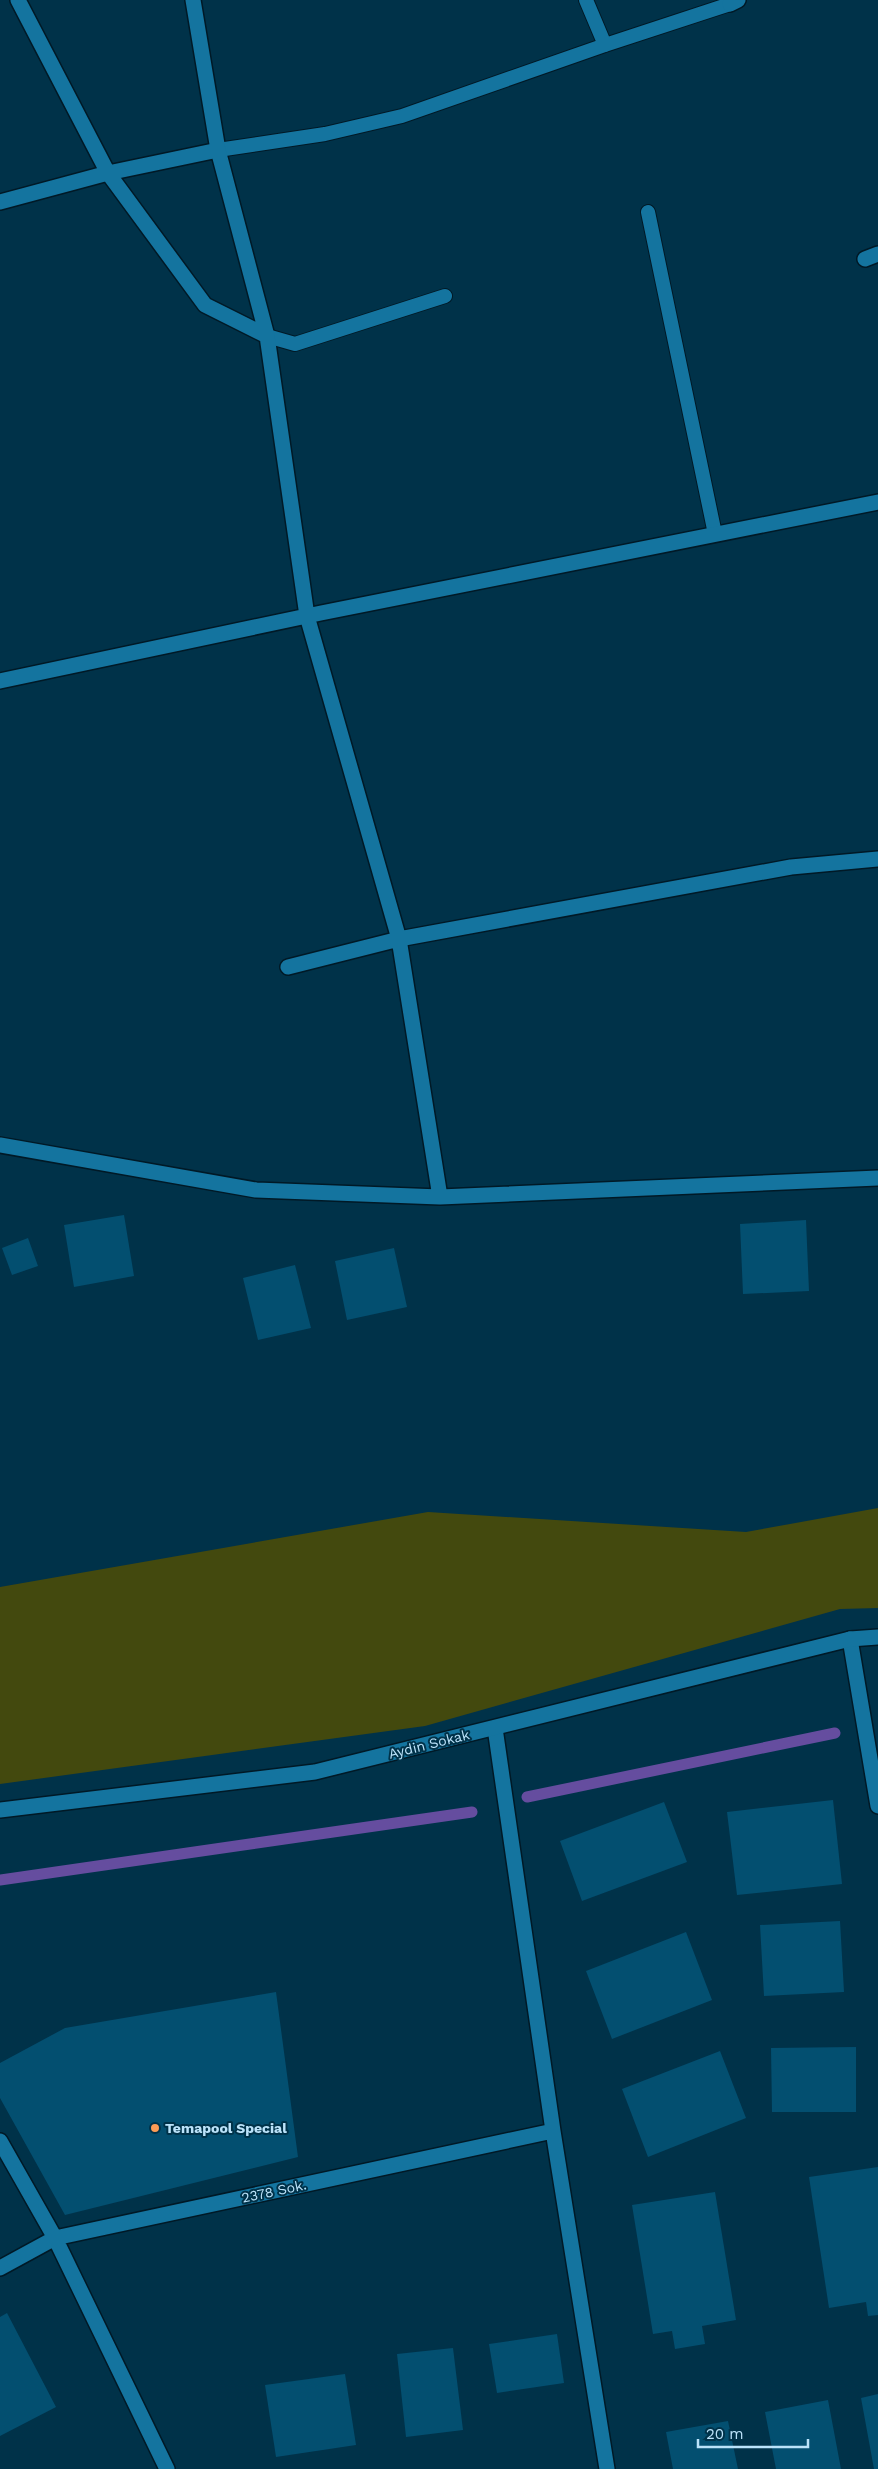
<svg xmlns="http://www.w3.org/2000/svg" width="878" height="2469" font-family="'Work Sans',sans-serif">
	<rect width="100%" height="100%" fill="#003249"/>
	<path fill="#43490e" d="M878,1508v100l-38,1 -415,117 -425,58v-197l428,-75 318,20z"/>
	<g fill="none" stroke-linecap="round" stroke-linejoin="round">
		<path stroke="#654d9f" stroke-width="11" d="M527,1797l308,-64
			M0,1880l472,-68"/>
	</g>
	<path fill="#034f70" d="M124,1215l10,61 -60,11 -10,-62z
		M806,1220l3,71 -66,3 -3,-70z
		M28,1238l10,28 -26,9 -10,-27z
		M394,1248l13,59 -60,13 -12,-59z
		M295,1265l16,63 -53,12 -15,-62z
		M833,1800l9,84 -105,11 -10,-83z
		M664,1802l23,60 -105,39 -22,-60z
		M840,1921l4,71 -80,4 -4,-71z
		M686,1932l26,68 -100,39 -26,-68z
		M276,1992l22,165 -233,58 -65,-117v-35l65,-35z
		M856,2047v65h-84l-1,-64z
		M720,2051l26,67 -98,39 -26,-68z
		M878,2167v148l-10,1 -2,-14 -37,6 -20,-131z
		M715,2192l21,128 -34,6 3,18 -30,5 -3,-18 -19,3 -21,-129z
		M7,2313l49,94 -56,29v-119z
		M557,2334l7,49 -67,10 -8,-49z
		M453,2348l10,82 -57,7 -9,-83z
		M345,2374l11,71 -80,12 -11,-72z
		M878,2394v75h-4l-13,-71z
		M828,2400l13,69h-65l-11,-57z
		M728,2421l10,48h-65l-7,-37z"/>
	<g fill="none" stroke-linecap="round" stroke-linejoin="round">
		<defs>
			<path id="lane" d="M586,0l19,45
				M218,150l107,-16 77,-18 203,-71 125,-41
				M648,212l67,322
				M267,336l28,8 150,-48"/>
			<path id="street" d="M18,0l90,173 97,132 62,31
				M193,0l25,150 49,186 40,280 92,323 41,258
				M730,4l8,-4
				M0,202l108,-29 110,-23
				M865,259l13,-5
				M0,681l321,-68 557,-111
				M288,967l111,-28 392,-72 87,-8
				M0,1145l256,45 184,7 438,-19
				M850,1639l28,167
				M495,1728l58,403 54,338
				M0,2141l55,97 112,231
				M0,2268l55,-30 498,-107"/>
			<path id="secondary" d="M0,1810l315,-38 535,-133 28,-2"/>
		</defs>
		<use href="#lane" stroke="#001926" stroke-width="16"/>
		<use href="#street" stroke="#001926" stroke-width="18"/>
		<use href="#secondary" stroke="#001926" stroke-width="18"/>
		<use href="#lane" stroke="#14749f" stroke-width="14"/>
		<use href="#street" stroke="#14749f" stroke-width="15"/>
		<use href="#secondary" stroke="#14749f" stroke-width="15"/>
	</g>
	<circle fill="#fd9c56" stroke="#003249" stroke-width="2" cx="155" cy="2128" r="5"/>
	<g text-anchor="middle" stroke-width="4" stroke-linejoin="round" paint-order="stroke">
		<g font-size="14" fill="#bbe3fa" stroke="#003249">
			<text transform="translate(429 1744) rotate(-14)" y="5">Aydin Sokak</text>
			<text transform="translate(274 2191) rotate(-12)" y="5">2378 Sok.</text>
		</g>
		<g font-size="14" font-weight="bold" fill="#bbe3fa" stroke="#003249" text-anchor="start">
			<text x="165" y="2133">Temapool Special</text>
		</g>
	</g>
	<path d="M698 2439v8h110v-8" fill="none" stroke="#bbe3fa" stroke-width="2.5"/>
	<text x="706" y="2439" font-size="15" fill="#bbe3fa" stroke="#003249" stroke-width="4" paint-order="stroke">20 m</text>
</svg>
